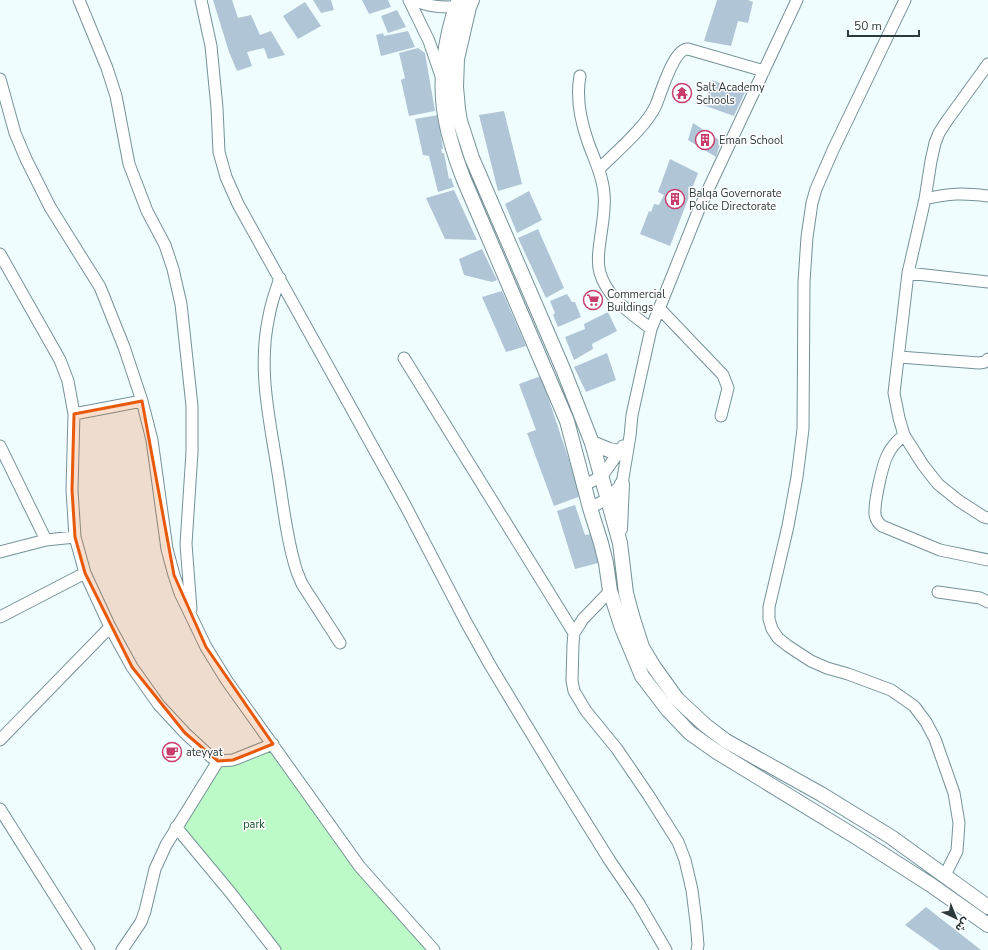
<svg xmlns="http://www.w3.org/2000/svg" width="988" height="950" font-family="'Nunito Sans','Noto Sans Arabic',sans-serif">
	<rect width="100%" height="100%" fill="#f0fdff"/>
	<path fill="#bcfbc7" d="M273,744l72,102 89,104h-158l-100,-123 42,-66z"/>
	<path fill="#b0c5d6" d="M213,0h19l6,18 13,-3 9,20 11,-4 14,24 -17,4 -4,-11 -17,4 5,14 -15,5 -8,-19z
		M313,0h18l3,10 -13,3z
		M362,0h26l3,7 -22,7z
		M717,0h31l5,2 -5,21 -10,-2 -7,25 -27,-5z
		M305,2l16,24 -23,13 -15,-23z
		M397,10l9,17 -18,6 -7,-17z
		M408,31l7,16 -34,9 -5,-21 7,-2 1,3z
		M418,48l7,5 10,58 -26,5 -8,-36 4,-2 -6,-25z
		M713,80l17,8 2,-3 13,7 -11,24 -31,-11z
		M504,111l18,73 -24,7 -19,-76z
		M438,115l5,34h-2l1,4h2l5,26 2,-1 3,9 -16,5 -9,-36 -6,-1 -8,-36z
		M693,123l28,18 -5,16 -28,-17z
		M670,159l28,14 -28,73 -30,-12 9,-23 2,1 3,-8 5,1 5,-10 -6,-3z
		M454,190l23,50 -32,-1 -19,-41z
		M529,191l13,29 -25,13 -12,-29z
		M538,229l26,59 -18,10 -28,-60z
		M482,249l15,31 -5,2 -28,-7 -5,-16z
		M502,291l24,55 -20,6 -24,-55z
		M567,294l5,8h3l6,15 -23,10 -5,-12 2,-2 -5,-12z
		M608,312l9,19 -25,13 1,5 -19,11 -9,-23 20,-8 -1,-5z
		M607,353l9,27 -30,12 -12,-25z
		M541,376l40,120 -27,10 -27,-73 9,-3 -17,-46z
		M575,505l10,30 6,-1 7,29 -23,6 -18,-58z
		M926,907l55,43h-41l-35,-25z"/>
	<g fill="none" stroke-linecap="round" stroke-linejoin="round">
		<defs>
			<path id="minor" d="M79,0l28,68 9,28 13,68 18,47 18,34 8,24 8,35 11,102v46l-6,92 5,65
				M201,0l10,46 6,62 2,44 7,25 12,27 167,301 61,117 24,43 64,106 56,90 28,41 28,48
				M409,0l20,41 13,38
				M415,0c12,7 27,7 41,7
				M905,0l-72,150 -17,39 -4,14 -5,34 -3,45 -1,147 -6,48 -9,49 -19,81v12l3,10 6,9 10,8 23,15 16,7 21,6 43,16 23,16 12,16 9,17 19,54 5,30 -2,28 -12,24
				M988,64l-42,58 -7,11 -4,10 -4,18 -6,38 -17,74 -14,120 5,25 5,17 19,30 15,19 21,17 25,16 4,1
				M580,76c-4,21 1,46 8,66 6,17 15,34 16,52 3,24 -10,59 -4,79 8,26 31,40 51,56
				M0,79l15,54 11,26 24,48 50,80 24,60 18,54 10,39 15,109 7,26 6,18 26,54 21,34 133,186 74,83
				M599,169c16,-16 48,-43 57,-64 5,-12 18,-57 32,-56l76,22
				M925,199c25,-6 38,-6 63,-3
				M0,254l60,106 8,21 6,33 -2,76 3,47 10,36 25,54 22,40 27,38 26,28 26,24 7,4 15,-1 40,-16
				M908,273l80,9
				M280,278c-4,12 -9,25 -11,38 -12,53 1,105 9,157 5,31 9,69 19,99l5,12 38,59
				M659,308l64,67 5,13 -7,28
				M899,357l80,6 6,-1 3,-3
				M404,358l170,275
				M74,414l68,-13
				M904,435c-6,5 -12,11 -16,19 -6,11 -14,49 -13,61 1,5 3,8 7,11l58,24 48,10
				M0,446l46,94
				M585,485l17,-9 21,-30
				M590,508l17,-9 15,-15 8,-48 2,-21 19,-86 48,-120 98,-209
				M0,552l46,-12 29,-3
				M610,591l-27,28 -9,14 -1,11 -1,37 2,10 12,20 31,38 32,47 29,46 7,18 7,30 4,32 2,23 -1,5
				M938,592l42,6 8,4
				M0,617l85,-44
				M0,740l110,-113
				M0,809l89,141
				M176,827l54,65 45,58
				M122,950l19,-28 4,-11 10,-42 11,-24 52,-84"/>
			<path id="major" d="M459,0c-5,10 -7,21 -10,32 -13,57 -6,94 15,148l103,241 23,87 11,35 5,20 4,28 12,37 20,48 26,34 22,23 27,19 139,85 75,48 57,40
				M472,0l-3,7 -12,52 -1,28 2,22 2,12 12,37 91,211 29,74 28,100 6,50 7,26 9,28 12,20 23,32 28,26 21,16 95,53 70,43 97,70
				M592,443l17,7 11,2
				M620,529l2,-45"/>
		</defs>
		<use href="#minor" stroke="#769298" stroke-width="13"/>
		<use href="#major" stroke="#769298" stroke-width="16"/>
		<use href="#minor" stroke="#fff" stroke-width="11"/>
		<use href="#major" stroke="#fff" stroke-width="14"/>
	</g>
	<path fill="#e8590c" fill-opacity="0.2" stroke="#e8590c" stroke-width="3" stroke-linejoin="round" d="M142,401l32,174 32,72 67,97 -40,16 -15,1 -33,-28 -53,-66 -47,-94 -10,-36 -3,-47 2,-76z"/>
	<defs>
		<symbol id="temple-ring" viewBox="-11 -11 22 22"><circle r="9.5" fill="#fff" stroke="#c93d6d" stroke-width="1.5"/><path d="M0-6L5-2H3V0L6.5 2.5H4V6H1.5V3h-3V6H-4V2.5H-6.5L-3 0V-2H-5Z" fill="#c93d6d"/></symbol>
		<symbol id="building-ring" viewBox="-11 -11 22 22"><circle r="9.5" fill="#fff" stroke="#c93d6d" stroke-width="1.5"/><path d="M-4-6H4V6H1V3H-1V6H-4ZM-2.5-4.3h1.7v1.8h-1.7ZM.8-4.3h1.7v1.8H.8ZM-2.5-1h1.7V.8h-1.7ZM.8-1h1.7V.8H.8Z" fill="#c93d6d"/></symbol>
		<symbol id="supermarket-ring" viewBox="-11 -11 22 22"><circle r="9.5" fill="#fff" stroke="#c93d6d" stroke-width="1.5"/><path d="M-6-5.5h2.5l.6 2H6L4.5 2H-2.5L-4.4-4H-6ZM-1.5 3.2a1.3 1.3 0 1 0 .1 0ZM3 3.2a1.3 1.3 0 1 0 .1 0Z" fill="#c93d6d"/></symbol>
		<symbol id="cafe-ring" viewBox="-11 -11 22 22"><circle r="9.5" fill="#fff" stroke="#c93d6d" stroke-width="1.5"/><path d="M-5.5-4.5H6V0H3Q3 3.5 0 3.5H-2.5Q-5.5 3.5-5.5 0ZM3-3.2v2h1.7v-2ZM-6 4.5H4V6H-6Z" fill="#c93d6d"/></symbol>
	</defs>
	<g fill-rule="evenodd">
		<use href="#temple-ring" x="671" y="82" width="22" height="22"/>
		<use href="#building-ring" x="694" y="129" width="22" height="22"/>
		<use href="#building-ring" x="664" y="188" width="22" height="22"/>
		<use href="#supermarket-ring" x="582" y="289" width="22" height="22"/>
		<use href="#cafe-ring" x="161" y="741" width="22" height="22"/>
	</g>
	<g text-anchor="middle" stroke-width="3" stroke-linejoin="round" paint-order="stroke">
		<g font-size="11" fill="#2d3a3c" stroke="#fff" text-anchor="start">
			<text x="696" y="91">Salt Academy<tspan x="696" dy="13">Schools</tspan></text>
			<text x="719" y="144">Eman School</text>
			<text x="689" y="197">Balqa Governorate<tspan x="689" dy="13">Police Directorate</tspan></text>
			<text x="607" y="298">Commercial<tspan x="607" dy="13">Buildings</tspan></text>
			<text x="186" y="756">ateyyat</text>
		</g>
		<g font-size="11" fill="#115025" stroke="#fff">
			<text x="254" y="828">park</text>
		</g>
	</g>
	<g transform="translate(956 918) rotate(136)" stroke="#ffffff" stroke-width="3" paint-order="stroke">
	<path d="M0-3L7 15L0 10L-7 15Z" fill="#2d3a3c"/>
	<text y="-6" font-size="11" font-weight="bold" text-anchor="middle" fill="#2d3a3c">ش</text>
	</g>
	<path d="M848 30v6h71v-6" fill="none" stroke="#2d3a3c" stroke-width="2"/>
	<text x="854" y="30" font-size="12" fill="#2d3a3c" stroke="#ffffff" stroke-width="3" paint-order="stroke">50 m</text>
</svg>
